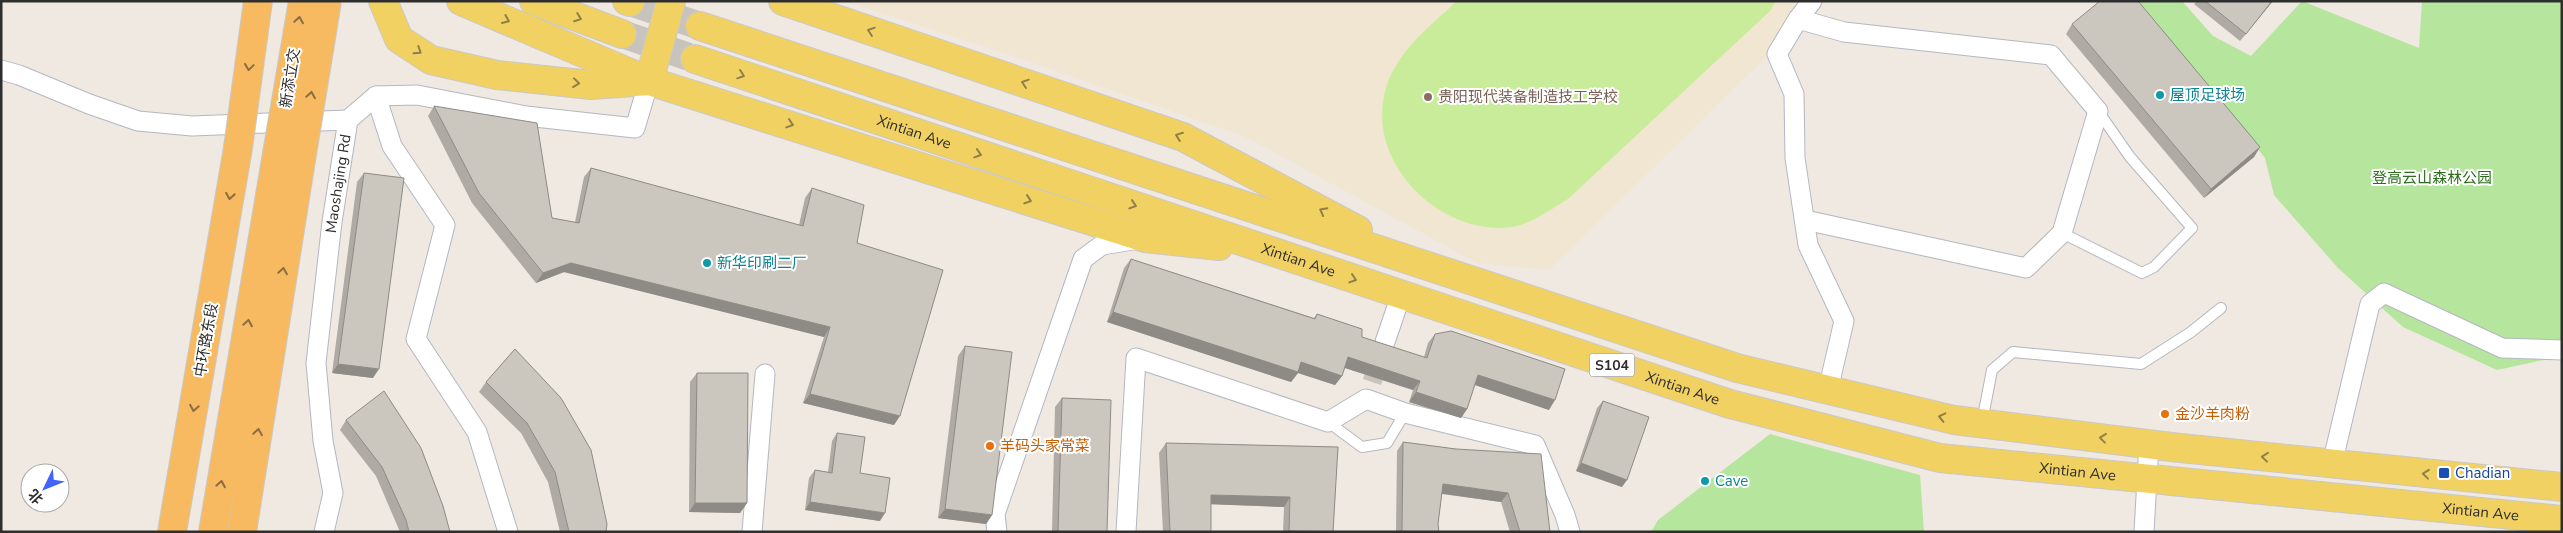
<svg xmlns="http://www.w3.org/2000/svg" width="2563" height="533" font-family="'Nunito Sans','Noto Sans SC',sans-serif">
	<rect width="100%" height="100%" fill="#efe9e1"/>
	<path fill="#f0e6d1" d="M844,1h958l3,18 -256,251 -72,-7 -231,-126 -230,-80z"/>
	<path fill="#b6e59e" d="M2138,1h44l31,35 38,20 51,-55 117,47 3,-47h140v355l-65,14 -94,-43 -65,-59 -64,-73 -9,-37z
		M1770,434l150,41 4,57h-273l7,-12z"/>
	<path fill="#c9ec9a" d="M1457,1h319l-6,10 -202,188c-19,11 -41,29 -65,29 -67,2 -133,-64 -119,-132 8,-41 44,-68 73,-95z"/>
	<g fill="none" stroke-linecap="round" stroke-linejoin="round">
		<path stroke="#c8c4bd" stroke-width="19" stroke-dasharray="19 9" stroke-linecap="butt" d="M1372,382l10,-29"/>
		<path stroke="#c8c4bd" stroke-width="28" stroke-dasharray="28 14" stroke-linecap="butt" d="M630,2l70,24
			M622,34l73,25"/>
		<defs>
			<path id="service" d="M2062,233l80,40 12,-6 38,-39 -62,-71 -32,-46
				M1328,422l34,25 25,-4 18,-30
				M1982,422l10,-52 21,-18 128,12 50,-32 30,-24"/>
			<g id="minor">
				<path d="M1812,1l-14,18 -21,35 17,40 1,64 13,87 36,76 -16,69"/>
				<path d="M1798,19l46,13 207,23 47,56 -36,122 -36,35 -221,-48"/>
				<path d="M1,70l18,5 70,29 49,17 54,5 156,-6"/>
				<path d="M376,96l16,50 53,79 -29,114 61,93 31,100"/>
				<path d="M1385,342l16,-47"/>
				<path d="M2332,464l38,-160 14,-11 118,55 60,2"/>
				<path id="s1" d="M324,532l9,-39 -10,-52 -7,-78 16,-141 16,-102 28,-24 41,-1 109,21 109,12 14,-47"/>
				<path d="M752,532l13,-158"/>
				<path d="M997,532l-2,-18 88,-255 19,-14 37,-6"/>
				<path d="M1126,532l10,-174 192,64 38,-23 39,14 130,32 30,70 5,17"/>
				<path d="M2144,532l5,-88"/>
			</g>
			<g id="primary">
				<path d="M383,1l16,38 32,21 66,15 94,10 58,-4 22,-80"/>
				<path d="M461,1l188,80 496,157 74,8"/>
				<path d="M534,1l88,33"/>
				<path d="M627,1l3,1"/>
				<path d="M783,1l400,136 175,93"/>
				<path d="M700,26l1037,342 217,52 217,27 391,40"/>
				<path id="s2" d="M695,59l1035,345 210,54 622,62"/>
			</g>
			<path id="trunk" d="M172,532l66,-384
				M213,532l64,-378
				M242,532l59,-372"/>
		</defs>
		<use href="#service" stroke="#b4b7c1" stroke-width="12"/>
		<use href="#minor" stroke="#b4b7c1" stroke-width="21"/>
		<use href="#primary" stroke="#c9c9c9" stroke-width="30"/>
		<use href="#trunk" stroke="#c9c9c9" stroke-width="30"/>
		<use href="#service" stroke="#fff" stroke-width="10"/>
		<use href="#minor" stroke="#fff" stroke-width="19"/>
		<use href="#primary" stroke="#f2d163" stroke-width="28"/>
		<use href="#trunk" stroke="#f8ba60" stroke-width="28"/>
		<defs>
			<path id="trunk-bridge" d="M238,148l20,-147
				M277,154l26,-153
				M301,160l26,-159"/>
		</defs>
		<use href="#trunk-bridge" stroke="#c9c9c9" stroke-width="30" stroke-linecap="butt"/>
		<use href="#trunk-bridge" stroke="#f8ba60" stroke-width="28"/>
	</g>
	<path fill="#afaba4" d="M2197,1h76l-33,40 -46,-37z
		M2072,24l188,123 -6,10 -50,41 -138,-164z
		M434,106l118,112 23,4 9,-45 7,-9 208,57 6,-27 7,-10 45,55 37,182 -91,-22 21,-66 -260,-65 -28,11 -64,-80 -44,-87z
		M364,173l9,205 -41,-5 25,-191z
		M1131,259l183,59 3,-4 45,23 62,20 4,-14 7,-9 114,76 -74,-25 -8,24 -6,9 -52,-16 4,-12 -68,-22 -3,8 -7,9 -37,-12 -7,9 -184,-60 17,-54z
		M965,346l27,169 -6,9 -48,-6 20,-162z
		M515,349l91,183h-46l-12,-50 -27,-49 -42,-41 7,-10z
		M697,373l50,130 -7,10 -51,-1 1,-130z
		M1062,398l45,134h-55l3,-125z
		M1603,401l19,86 -46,-16 21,-63z
		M346,420l104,112h-50l-24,-56 -36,-46z
		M837,433l23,40 20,48 -75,-11 4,-32 6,-8 13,2 4,-31z
		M1403,442l53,7 93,77 1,6h-40l-9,-30 -59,-8 -4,30 1,8h-43l1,-81z
		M1166,443l172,4 -5,85h-50l1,-25 -73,-3v28h-48l-4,-79z"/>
	<path fill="#8e8b86" d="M2272,1h1l-33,40 6,-7z
		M2260,147l-6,10 -50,41 7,-9z
		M571,263l259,64 -6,10 -260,-65 -28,11 7,-10z
		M1113,312l188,50 41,14 -7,9 -37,-12 -7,9 -184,-60z
		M1348,357l72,24 -7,9 -71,-23z
		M338,364l41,5 -6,9 -41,-5z
		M1478,375l77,25 -6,10 -77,-26z
		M1416,392l51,17 -6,9 -52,-16z
		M810,394l90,22 -6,9 -91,-22z
		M1581,463l46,17 -5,7 -46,-16z
		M1443,484l65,9 -7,9 -64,-9z
		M1211,495l79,2 -6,10 -80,-3z
		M810,502l75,11 -5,8 -75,-11z
		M695,503h52l-7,10 -51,-1z
		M945,509l47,6 -6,9 -48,-6z"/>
	<path fill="#cbc7bf" stroke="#8e8b86" d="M2100,1h38l122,146 -49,42 -139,-165z
		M2205,1h67l-26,33z
		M434,106l103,17 15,95 27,5 12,-55 212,58 9,-38 52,17 -7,38 86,27 -43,146 -90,-22 20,-67 -259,-64 -28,10 -64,-80z
		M364,173l40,5 -25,191 -41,-5z
		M1131,259l184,60 2,-5 45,15v8l65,21 8,-24 16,-3 114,38 -10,31 -77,-25 -11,34 -51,-17 4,-11 -72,-24 -6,19 -41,-14 -3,10 -185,-60z
		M965,346l47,6 -20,163 -47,-6z
		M515,349l46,49 30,52 16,74 -1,8h-37l-14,-60 -28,-49 -41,-41z
		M697,373h51l-1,130h-52z
		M384,391l37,57 22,58 7,26h-41l-3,-12 -24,-53 -36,-47z
		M1062,398l49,2 -4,132h-49z
		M1603,401l46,16 -22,63 -46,-17z
		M837,433l28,4 -5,36 30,5 -5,35 -75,-11 5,-32 17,3z
		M1403,442l53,7 85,5 9,78h-30l-12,-39 -65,-9 -5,40 1,8h-37z
		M1166,443l172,4 -5,85 -44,-1 1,-34 -79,-2v37h-41z"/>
	<defs><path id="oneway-chevron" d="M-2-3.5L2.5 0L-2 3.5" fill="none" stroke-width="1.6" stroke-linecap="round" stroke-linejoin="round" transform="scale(1.25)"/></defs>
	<g stroke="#908048">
		<use href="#oneway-chevron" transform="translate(578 18) rotate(21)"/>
		<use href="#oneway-chevron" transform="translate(506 20) rotate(23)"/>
		<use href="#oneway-chevron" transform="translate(871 31) rotate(-161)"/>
		<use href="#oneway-chevron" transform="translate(418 51) rotate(33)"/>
		<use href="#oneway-chevron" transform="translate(741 75) rotate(19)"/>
		<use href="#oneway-chevron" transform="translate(576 83) rotate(6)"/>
		<use href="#oneway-chevron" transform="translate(1025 83) rotate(-161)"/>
		<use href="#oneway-chevron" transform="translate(790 124) rotate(18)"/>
		<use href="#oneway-chevron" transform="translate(1179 136) rotate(-159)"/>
		<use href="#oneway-chevron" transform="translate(978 154) rotate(18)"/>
		<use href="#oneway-chevron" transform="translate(1028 200) rotate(18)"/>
		<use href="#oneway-chevron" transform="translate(1133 205) rotate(18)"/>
		<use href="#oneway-chevron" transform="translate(1323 211) rotate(-152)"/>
		<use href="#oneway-chevron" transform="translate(1353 279) rotate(18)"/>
		<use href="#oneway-chevron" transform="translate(1942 417) rotate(-167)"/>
		<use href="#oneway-chevron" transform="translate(2103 438) rotate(-173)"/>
		<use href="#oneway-chevron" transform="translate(2265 457) rotate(-174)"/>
		<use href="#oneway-chevron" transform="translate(2426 474) rotate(-174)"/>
	</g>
	<g stroke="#896d44">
		<use href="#oneway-chevron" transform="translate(299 20) rotate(-81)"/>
		<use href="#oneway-chevron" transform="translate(249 67) rotate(98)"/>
		<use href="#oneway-chevron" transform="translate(311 95) rotate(-81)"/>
		<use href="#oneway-chevron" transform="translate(230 196) rotate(99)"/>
		<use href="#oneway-chevron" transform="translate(283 271) rotate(-81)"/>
		<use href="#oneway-chevron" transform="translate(248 323) rotate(-80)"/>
		<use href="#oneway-chevron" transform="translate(194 408) rotate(100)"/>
		<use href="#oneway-chevron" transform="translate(258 432) rotate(-81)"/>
		<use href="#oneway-chevron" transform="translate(221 484) rotate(-80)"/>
	</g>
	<g fill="#0f9aa8" stroke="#fff" stroke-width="2">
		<circle cx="2160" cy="95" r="5"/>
		<circle cx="707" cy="263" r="5"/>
		<circle cx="1705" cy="481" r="5"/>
	</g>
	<circle fill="#8d6e63" stroke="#fff" stroke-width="2" cx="1428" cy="97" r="5"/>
	<g fill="#e8710a" stroke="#fff" stroke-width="2">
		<circle cx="2165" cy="414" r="5"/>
		<circle cx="990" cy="446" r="5"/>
	</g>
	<rect fill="#1a4fb4" stroke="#fff" stroke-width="2" x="2438" y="467" width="12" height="12" rx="2.5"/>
	<g text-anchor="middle" stroke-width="4" stroke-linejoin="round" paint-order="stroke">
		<rect fill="#fff" stroke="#6d6d6d" stroke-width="1" x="1589.5" y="353.5" width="45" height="23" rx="4"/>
		<g font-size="14" font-weight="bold" fill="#2e2e2e">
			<text x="1612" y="370">S104</text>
		</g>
		<g font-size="15" fill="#2e2e2e" stroke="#fff">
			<text transform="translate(290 78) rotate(-81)" y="5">新添立交</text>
			<text dy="5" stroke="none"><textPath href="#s2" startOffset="231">Xintian Ave</textPath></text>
			<text dy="5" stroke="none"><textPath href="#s1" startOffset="352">Maoshajing Rd</textPath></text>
			<text dy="5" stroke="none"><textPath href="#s2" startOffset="636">Xintian Ave</textPath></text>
			<text transform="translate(206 340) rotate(-80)" y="5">中环路东段</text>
			<text dy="5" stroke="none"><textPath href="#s2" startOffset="1041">Xintian Ave</textPath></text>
			<text dy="5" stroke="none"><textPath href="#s2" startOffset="1446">Xintian Ave</textPath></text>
			<text dy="5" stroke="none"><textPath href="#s2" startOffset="1851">Xintian Ave</textPath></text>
		</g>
		<g font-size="15" fill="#0d838f" stroke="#fff" text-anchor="start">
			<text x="2170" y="100">屋顶足球场</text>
			<text x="717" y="268">新华印刷二厂</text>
			<text x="1715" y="486">Cave</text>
		</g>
		<g font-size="15" fill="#785e54" stroke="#fff" text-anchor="start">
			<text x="1438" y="102">贵阳现代装备制造技工学校</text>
		</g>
		<g font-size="15" fill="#2c6e1b" stroke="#fff">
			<text x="2432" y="183">登高云山森林公园</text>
		</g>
		<g font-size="15" fill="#c56008" stroke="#fff" text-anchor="start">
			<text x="2175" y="419">金沙羊肉粉</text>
			<text x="1000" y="451">羊码头家常菜</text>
		</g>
		<g font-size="15" fill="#164399" stroke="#fff" text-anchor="start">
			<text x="2455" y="478">Chadian</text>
		</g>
	</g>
	<rect width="2563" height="533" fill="none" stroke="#2e2e2e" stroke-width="5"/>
	<g transform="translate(45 488) rotate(227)"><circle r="24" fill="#ffffff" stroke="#ababab"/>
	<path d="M0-4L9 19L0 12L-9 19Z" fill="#4264fb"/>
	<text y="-8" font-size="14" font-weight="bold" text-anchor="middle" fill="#2e2e2e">北</text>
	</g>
</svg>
